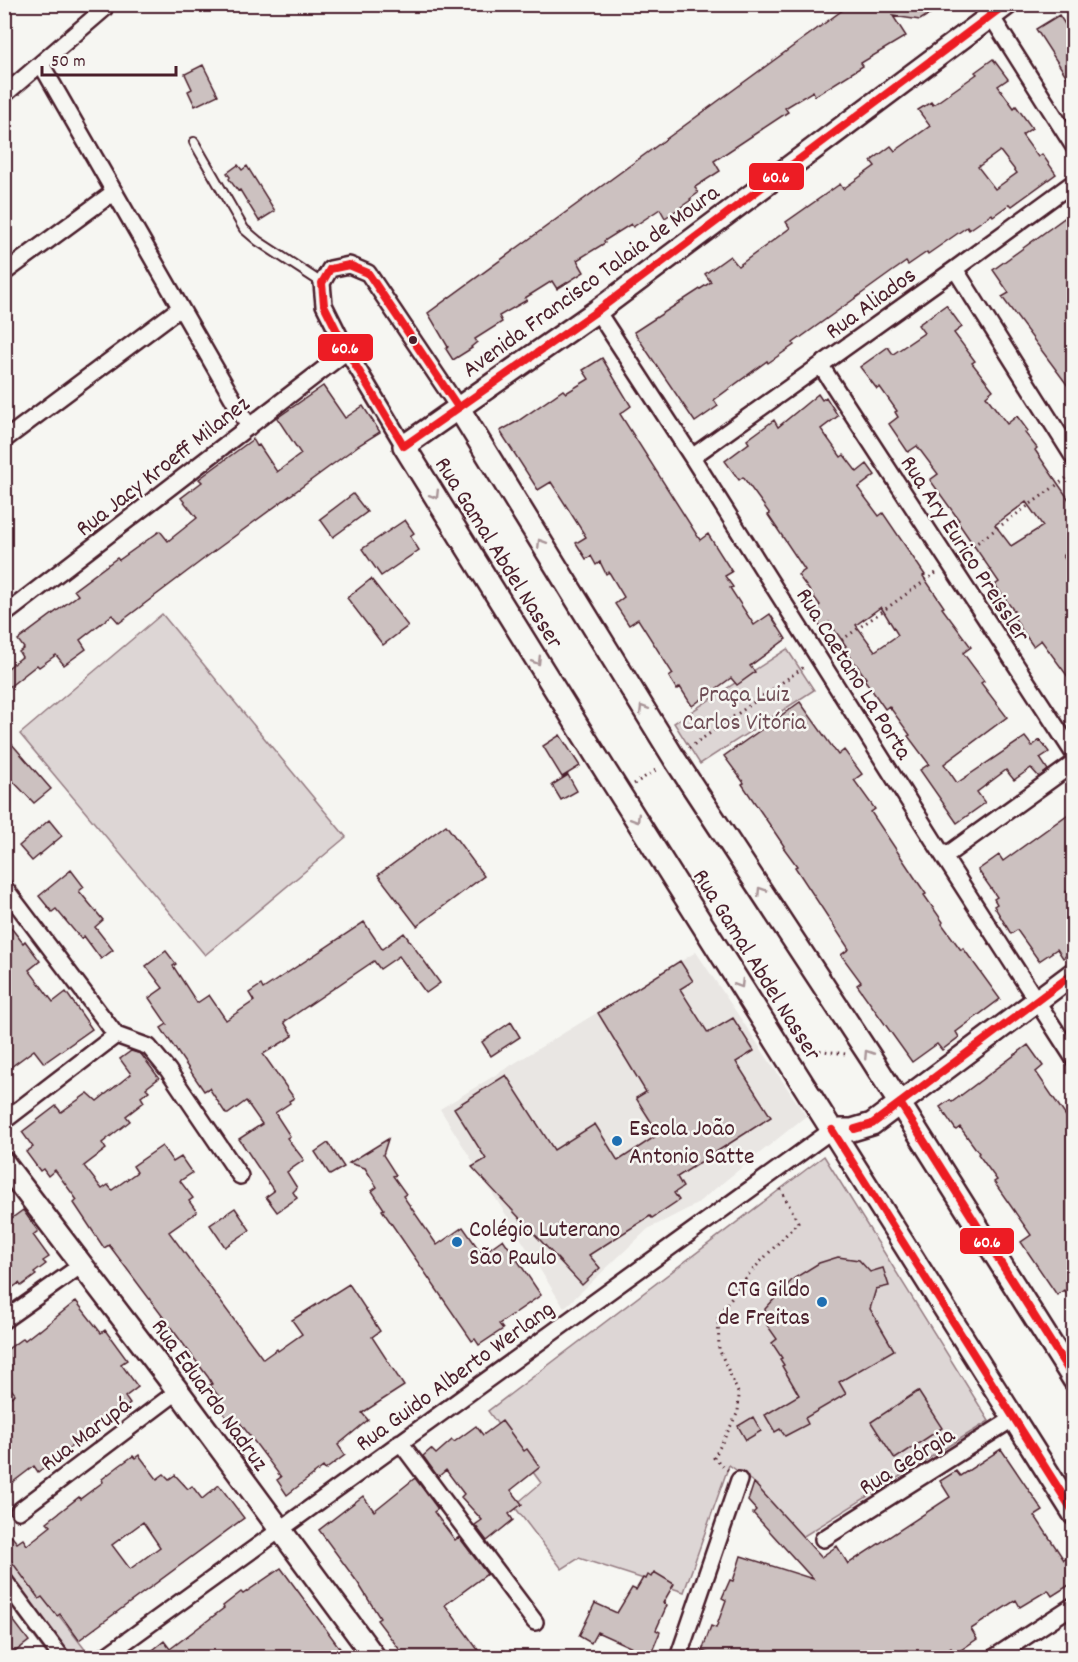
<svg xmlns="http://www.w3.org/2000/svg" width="1078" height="1662" font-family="Dekko,sans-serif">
	<rect width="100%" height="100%" fill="#f6f6f2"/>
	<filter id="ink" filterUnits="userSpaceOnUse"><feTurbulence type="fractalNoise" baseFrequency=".0167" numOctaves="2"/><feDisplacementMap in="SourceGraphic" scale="12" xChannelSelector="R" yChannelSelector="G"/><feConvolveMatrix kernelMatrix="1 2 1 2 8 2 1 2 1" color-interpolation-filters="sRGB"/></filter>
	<g filter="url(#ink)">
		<path fill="#e9e6e3" d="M696,952l110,164 -111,89 -47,24 -84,79 -124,-199z"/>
		<path fill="#ddd6d5" stroke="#947a80" stroke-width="1.5" d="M162,614l184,223 -141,118 -185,-221z
			M787,649l27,41 -114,74 -26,-41z
			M824,1156l165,265 -190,118 -49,-44 7,-10 -28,-20 -45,127 -105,-34 -17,11 -48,-63 27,-23 -53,-72z
			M4,1544l86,112 -2,1h-39l-44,-60z"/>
		<path fill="#ccc1c0" stroke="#4a1f2b" stroke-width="1.5" fill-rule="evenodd" d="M851,4h72l8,9 -11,7 -27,-4 13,20 -45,27 2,3 -48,30 -2,-5 -28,17 3,4 -74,49 6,10 -25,16 3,6 -8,6 1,1 -26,18 -5,-9 -27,18 -2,-3 -27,17 1,2 -28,17 7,12 -27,17 -5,-8 -27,17 2,2 -28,16 3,6 -27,17 2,3 -6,5 1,1 -19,12 -7,-11 2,-2 -20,-34z
			M1059,15l15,23v50l-38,-59z
			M993,59l15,20 -10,7 16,22 2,-2 16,22 -10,7 16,22 4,-3 14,20 -44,32 -2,-2 -17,12 -1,-2 -23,16 -2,-3 -39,27 -1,-2 -19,13 -2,-3 -13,9 -100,72 1,2 -26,18 -1,-2 -53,39 4,6 -23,16 -61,-90 77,-50 -6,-8 25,-18 8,10 52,-38 -4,-6 54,-38 3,5 32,-23 -4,-5 20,-15 4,5 35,-25 -12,-16 13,-8 2,3 44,-31 -2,-2zM1000,151l17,22 -22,16 -17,-22z
			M203,65l15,30 -23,11 -7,-15 4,-2 -7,-15z
			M238,165l4,5 5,-4 28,45 -16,10 -19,-31 -2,1 -9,-12 1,-2 -3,-4z
			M1074,211v183l-72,-97 7,-4 -16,-23z
			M946,305l16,22 -8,6 21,28 -3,2 21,27 -7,6 21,28 10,-8 11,15 -3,2 12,15 -2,2 39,57v41l-11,8 11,16v113l-33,-45 -8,6 -12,-17 -7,-12 3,-2 -22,-30 4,-3 -42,-61 2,-1 -29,-40 8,-6 -21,-28 -9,6 -19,-28 9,-7 -3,-5 2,-1 -17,-24 -3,2 -17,-22 28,-20 5,7 31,-21 -6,-8zM1026,502l17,24 -32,20 -16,-21z
			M602,358l29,48 -11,8 80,126 8,-6 24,38 -7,4 8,11 -3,1 24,37 16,-11 16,25 -36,27 5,6 -18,13 -6,-7 -39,28 -12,-19 -3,3 -8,-13 4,-3 -35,-55 -9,6 -14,-21 9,-7 -15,-25 -3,2 -6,-12 -4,3 -5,-9 -5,3 -10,-16 10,-6 -35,-55 -13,8 -38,-59 18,-10 45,-31 3,3 23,-14 -6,-9z
			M323,386l22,32 18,-12 17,26 -21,13 -146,107 -94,71 -7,-8 -32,25 6,9 -22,16 -8,-10 -17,12 -2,-2 -33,26v-20l18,-14 -3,-5 5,-4 -6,-8 60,-45 -4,-5 43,-32 2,2 41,-29 8,10 29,-23 -16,-20 21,-16 -3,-3 54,-40 4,7 2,-1 18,27 24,-18 -24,-36z
			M818,394l4,6 4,-3 12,19 -17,13 20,28 3,-2 13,17 10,-8 8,11 -17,13 21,28 4,-3 42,62 -2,1 21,31 -2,1 29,39 -8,6 21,28 -3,2 26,34 -63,47 13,19 68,-46 7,9 8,-6 9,12 -9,6 8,12 -9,7 -8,-9 -17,12 -8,-10 -29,22 8,11 -28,20 -37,-53 9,-6 -21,-28 2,-1 -21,-29 -4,3 -21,-30 2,-1 -22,-30 2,-2 -17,-24 -7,6 -12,-16 10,-7 -22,-30 7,-5 -37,-55 2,-1 -27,-37 -4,3 -14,-19 24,-18 -2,-3 19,-14 8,-6 4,7zM881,607l17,28 -23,16 -19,-26z
			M353,494l14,18 -34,25 -13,-18z
			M405,520l9,13 -4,3 9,14 -38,26 -19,-27z
			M371,579l37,47 -25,19 -36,-47z
			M800,702l38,53 6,-5 18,24 -8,6 21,29 -4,3 44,66 11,16 -2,1 19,27 -1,2 19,26 2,-2 37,51 -44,33 3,5 -17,13 -5,-6 -25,18 -55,-77 4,-3 -20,-27 8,-6 -54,-82 2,-1 -14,-19 1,-1 -42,-62 2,-1 -20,-27z
			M4,735l47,54 -17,14 -23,-24 -7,6z
			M560,735l20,31 -18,11 -19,-31z
			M568,775l9,16 -16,9 -9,-15z
			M1074,810v77l-8,5 8,11v47l-11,8 -6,-9 -18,12 -22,-31 -6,4 -17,-28 3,-2 -3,-5 3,-2 -19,-27 21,-15 4,6z
			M49,820l13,16 -30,25 -13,-15z
			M446,825l38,51 -67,50 -39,-51z
			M71,870l13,17 -5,4 24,29 -8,7 18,23 -12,9 -17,-23 -3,3 -25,-30 -4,3 -13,-16z
			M4,919l19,24 2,-2 15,20 -11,9 24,32 13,-10 26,37 -48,34 -10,-13 -30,22z
			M364,922l18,27 22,-16 36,50 -14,10 -27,-37 -19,13 -6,-8 -90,61 9,14 -30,18 31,44 -5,3 1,2 -15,10 15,23 -3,2 17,22 -17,12 10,16 -4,4 4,6 -20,14 -11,-15 8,-6 -35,-52 23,-15 -16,-23 -18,13h-2l-17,-26 -5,3 -43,-63 6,-4 -18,-26 14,-10 -17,-22 20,-15 10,13 -3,2 24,37 12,-8 17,25 28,-19 -5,-8 12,-8 2,4z
			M680,961l13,20 -13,8 28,44 25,-15 21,33 -18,11 35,55 -94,60 6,10 -9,6 5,7 -27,18 -2,-2 -61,39 11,13 -18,17 -110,-118 14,-8 -32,-51 52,-33 48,75 41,-26 23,37 41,-27 -23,-36 10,-6 -48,-79z
			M511,1022l9,15 -29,19 -9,-14z
			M1028,1045l15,21 -7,6 38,56v175l-10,-13 -7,5 -36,-53 10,-7 -37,-53 3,-2 -19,-26 1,-1 -19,-26 -4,3 -16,-23 10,-7 2,2z
			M131,1051l10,3 18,24 -13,10 3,3 -8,6 3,5 -18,14 4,5 -28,22 4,6 -22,17 18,23 6,-4 4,5 25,-18 -4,-6 29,-20 11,16 8,-5 11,16 -12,8 13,17 -4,3 8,11 -28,20 94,127 14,-10 1,2 24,-17 -10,-14 57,-36 31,47 -8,6 32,49 -42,27 6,7 -30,25 7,10 -20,15 -2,-3 -36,28 -10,-15 4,-3 -43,-57 -6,5 -17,-23 5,-4 -10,-13 2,-1 -4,-7 -99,-132 -5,3 -30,-45 3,-3 -22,-30 -7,6 -5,-7 -3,2 -14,-19 7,-5 -11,-15 34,-26 5,6 27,-19 9,8 34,-27 -11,-15z
			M388,1139l-5,16 13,20 -3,1 13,18 -3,2 34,49 26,-18 19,27 21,-15 38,56 -42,29 4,5 -24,16 -4,-6 -3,2 -90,-131 2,-1 -12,-18 5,-4 -12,-19 -16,-5z
			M328,1143l16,24 -14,8 -15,-23z
			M235,1208l15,22 -25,17 -15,-22z
			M23,1210l15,21 -5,4 16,22 -6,4 3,3 -12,9 2,2 -15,11 -2,-3 -15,11v-70z
			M838,1257l21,3 11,12 13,-4 6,18 -13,3 -6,20 24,41 -55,32 7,12 -41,24 3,6 -23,12 -5,-7 -5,3 -10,-17 34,-20 -17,-29 2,-1 -4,-6 2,-1 -10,-15 5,-4 -10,-14 -2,-16 28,-30 26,-16z
			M76,1301l25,32 4,-3 22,30 -6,4 17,23 -13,10 5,7 -13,9 -2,-3 -23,18 1,2 -55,42 -4,-6 -30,23v-87l11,-8 -11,-14v-28l19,-14 2,2 13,-10 1,1z
			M918,1391l24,37 -47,31 -24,-37z
			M753,1417l8,14 -15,9 -8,-14z
			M502,1421l22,30 3,-2 13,18 -29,23 11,14 -13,10 4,6 -26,21 -12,-16 7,-5 -21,-23 3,-3 -18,-24 -8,7 -15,-21 8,-7 5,5 16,-14 2,2 22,-16 7,9z
			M1001,1449l42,62 -8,5 29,44 10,-6v28l-22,14 -4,-6 -28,17 -4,-7 -45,29 6,10 -22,15 -4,-6 -15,10h-22l-7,-8 -8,8h-17l-10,-6 -3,6h-148l-19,-7 9,-25 5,2 10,-28 -4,-2 8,-18 3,1 8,-25 72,23 -60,-66 3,-3 -8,-9 6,-18 67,74 16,-11 11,18 102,-67 -10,-16 16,-10 4,5z
			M139,1455l18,24 7,-5 5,5 6,-4 13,14 4,-3 10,13 17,-14 25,33 -165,122 -19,-26 -3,2 -15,-19 -3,2 -35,-48v-24l13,16 6,-4 4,6 24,-19 -4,-4 32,-25 1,2 23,-17 -1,-3 17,-13 14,-10 2,2zM143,1522l17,25 -30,22 -18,-24z
			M415,1478l23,31 -4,3 21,28 4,-3 28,37 -42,31 39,53h-78l-29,-38 3,-2 -22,-35 -39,-53 44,-34 11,15z
			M281,1568l66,90h-204l21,-17 6,8 54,-41 -1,-2 18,-14 2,2z
			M654,1572l20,12 -11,19 4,2 -11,25 4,2 -10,24 -53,-24 -6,11 -12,-7 16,-33 22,10 15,-25 4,2 7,-12 3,1 2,-4 3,2z
			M4,1608l25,33 -22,17h-3z"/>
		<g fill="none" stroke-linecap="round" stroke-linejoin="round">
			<defs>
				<path id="lane" d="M194,142l50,87 14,12 64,42"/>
				<path id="street" d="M991,16l83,131
					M41,64l208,363
					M4,95l100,-86
					M955,269l119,189
					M4,273l110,-81
					M597,311l95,146 252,400 130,202
					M821,366l253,388
					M4,440l176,-132
					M404,446l-57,-95 -23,-46 -2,-22 8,-14 19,-4 19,8 90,134
					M692,457l263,-188 119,-87
					M4,615l343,-264
					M944,857l130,-94
					M4,887l112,148 33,12 19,23 72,106
					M4,1121l112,-86
					M4,1320l79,-56
					M400,1442l135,180
					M19,1511l159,-120
					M823,1539l191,-121
					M4,1580l58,78
					M103,1658l729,-528
					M678,1658l61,-178
					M993,1658l81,-53"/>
				<path id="secondary" d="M1007,4l-410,307 -193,135 201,324 469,744
					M458,407l216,351 197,300 203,322
					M832,1130h20l20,-6 202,-151
					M4,1163l174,228 197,267"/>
			</defs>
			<use href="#lane" stroke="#4a1f2b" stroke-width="12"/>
			<use href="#street" stroke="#4a1f2b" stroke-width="20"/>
			<use href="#secondary" stroke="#4a1f2b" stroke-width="26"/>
			<path stroke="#4a1f2b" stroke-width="3" stroke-dasharray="1.5 4.5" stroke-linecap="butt" d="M963,553l109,-79
				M832,647l104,-74
				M689,748l115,-81
				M634,784l25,-16
				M802,1048l44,6
				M728,1470l-14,-12 24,-46 1,-17 -20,-46 -1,-33 30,-41 50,-53 -18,-34"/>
			<use href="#lane" stroke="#f6f6f2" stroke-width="8"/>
			<use href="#street" stroke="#f6f6f2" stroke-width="15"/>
			<use href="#secondary" stroke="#f6f6f2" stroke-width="21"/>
			<defs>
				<path id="bus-1" d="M458,407l-90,-134 -19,-8 -19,4 -8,14 2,22 23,46 57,95 193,-135 409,-307
					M900,1103l174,276
					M855,1129l17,-5 202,-151
					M832,1130l242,383"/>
			</defs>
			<use href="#bus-1" stroke="#f6f6f2" stroke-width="12"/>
			<use href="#bus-1" stroke="#ed1c24" stroke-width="8"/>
		</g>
		<defs><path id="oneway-chevron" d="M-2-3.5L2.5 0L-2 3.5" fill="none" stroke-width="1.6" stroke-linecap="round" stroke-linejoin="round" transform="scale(1.5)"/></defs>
		<g stroke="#a99598">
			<use href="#oneway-chevron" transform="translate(435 495) rotate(58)"/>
			<use href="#oneway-chevron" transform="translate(541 543) rotate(-122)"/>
			<use href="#oneway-chevron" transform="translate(537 661) rotate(58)"/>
			<use href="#oneway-chevron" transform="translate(643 709) rotate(-122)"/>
			<use href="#oneway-chevron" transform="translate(636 819) rotate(58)"/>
			<use href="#oneway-chevron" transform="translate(761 891) rotate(-123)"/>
			<use href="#oneway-chevron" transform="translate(740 984) rotate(58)"/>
			<use href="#oneway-chevron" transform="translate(868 1054) rotate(-123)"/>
		</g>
	</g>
	<circle fill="#4a1f2b" stroke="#f6f6f2" stroke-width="2" cx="413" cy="340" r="5"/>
	<g fill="#1f6fb2" stroke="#f6f6f2" stroke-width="2">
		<circle cx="617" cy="1141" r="6"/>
		<circle cx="457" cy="1242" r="6"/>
		<circle cx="822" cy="1302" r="6"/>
	</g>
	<g text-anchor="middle" stroke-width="5" stroke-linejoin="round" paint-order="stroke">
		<g font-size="24" fill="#4a1f2b" stroke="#f6f6f2">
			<text transform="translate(590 280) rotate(-36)" y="8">Avenida Francisco Talaia de Moura</text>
			<text transform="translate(870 302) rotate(-36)" y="8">Rua Aliados</text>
			<text transform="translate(162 465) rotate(-38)" y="8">Rua Jacy Kroeff Milanez</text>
			<text transform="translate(966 548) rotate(57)" y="8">Rua Ary Eurico Preissler</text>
			<text transform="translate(500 552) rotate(58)" y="8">Rua Gamal Abdel Nasser</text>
			<text transform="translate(855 673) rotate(58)" y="8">Rua Caetano La Porta</text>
			<text transform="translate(758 964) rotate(58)" y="8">Rua Gamal Abdel Nasser</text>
			<text transform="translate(454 1375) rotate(-36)" y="8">Rua Guido Alberto Werlang</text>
			<text transform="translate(211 1394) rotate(54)" y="8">Rua Eduardo Nadruz</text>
			<text transform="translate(85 1433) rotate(-37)" y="8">Rua Marupá</text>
			<text transform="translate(906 1460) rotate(-32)" y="8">Rua Geórgia</text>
		</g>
		<g font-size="24" fill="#6f4d56" stroke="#f6f6f2">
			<text x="744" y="701">Praça Luiz<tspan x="744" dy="28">Carlos Vitória</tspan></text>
		</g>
		<g font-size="24" fill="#4a1f2b" stroke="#f6f6f2" text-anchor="start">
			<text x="629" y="1135">Escola João<tspan x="629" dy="28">Antonio Satte</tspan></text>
			<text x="469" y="1236">Colégio Luterano<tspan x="469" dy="28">São Paulo</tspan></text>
			<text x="810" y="1296" text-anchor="end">CTG Gildo<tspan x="810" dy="28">de Freitas</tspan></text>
		</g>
	</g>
	<g stroke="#f6f6f2" stroke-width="2">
		<rect x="748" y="162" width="57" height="29" rx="6" fill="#ed1c24"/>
		<rect x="317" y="333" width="57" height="29" rx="6" fill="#ed1c24"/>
		<rect x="959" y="1227" width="56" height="28" rx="6" fill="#ed1c24"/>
	</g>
	<g font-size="16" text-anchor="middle" font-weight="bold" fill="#fff">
		<text x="776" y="182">60.6</text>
		<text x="345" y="353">60.6</text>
		<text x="987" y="1247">60.6</text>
	</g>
	<rect width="1078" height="1662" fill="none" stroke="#f6f6f2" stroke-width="24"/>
	<rect x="12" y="12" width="1054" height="1638" fill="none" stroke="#4a1f2b" stroke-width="2" filter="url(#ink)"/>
	<path d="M42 66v9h134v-9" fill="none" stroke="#4a1f2b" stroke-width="3"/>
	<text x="51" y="66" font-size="18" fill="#4a1f2b" stroke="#f6f6f2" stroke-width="4.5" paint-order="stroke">50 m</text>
</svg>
